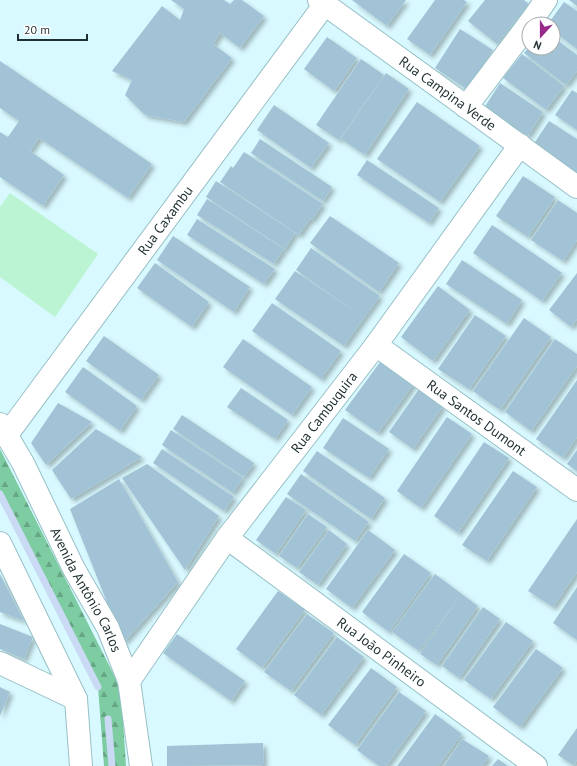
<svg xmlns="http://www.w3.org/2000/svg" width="577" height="766" font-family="'PT Sans',sans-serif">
	<defs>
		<pattern id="forest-firs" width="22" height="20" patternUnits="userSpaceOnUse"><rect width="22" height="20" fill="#7ecca2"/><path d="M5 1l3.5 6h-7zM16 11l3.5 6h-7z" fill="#67a685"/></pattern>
		<filter id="shadow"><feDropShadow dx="3.5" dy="3.5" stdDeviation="2" flood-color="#0004"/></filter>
	</defs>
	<rect width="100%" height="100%" fill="#d8f9ff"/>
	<path fill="url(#forest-firs)" d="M0,449l121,240 5,77h-22l-6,-79 -98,-191z"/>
	<path fill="#bbf4d3" d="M10,193l88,61 -43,63 -55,-40v-70z"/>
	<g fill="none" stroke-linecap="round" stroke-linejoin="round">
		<path stroke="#cadaf4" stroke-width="7" d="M0,494l98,193
			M108,719l4,47"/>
	</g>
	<path fill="#a2c3d6" filter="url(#shadow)" d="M171,0h53l6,4 4,-4h8l22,16 -24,32 -20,-15 -7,11 19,14 -48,64 -39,-7 -20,-20 7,-15 -20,-9 50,-65 18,14 4,-11z
		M352,0h54l-19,26z
		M435,0h29l3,2 -37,53 -23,-16z
		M485,0h39l5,4 -32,40 -29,-23z
		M569,0h8v6z
		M564,2l13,9v38l-24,-18v-7h-5z
		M460,29l33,21 -25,40 -33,-22z
		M327,37l30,21 -23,33 -30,-22z
		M553,37l24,18v16l-11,14 -42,-32 5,-6v1h24z
		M522,54l42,32 -18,24 -43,-32z
		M361,59l23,16 -45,65 -23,-15z
		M0,61l152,103 -24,34 -89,-60 -9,13 34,24 -21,31 -43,-29v-45l8,5 11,-16 -19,-13z
		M386,73l23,16 -44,66 -24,-16z
		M500,83l43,29 -15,24 -44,-28z
		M572,90l5,3v37l-22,-15z
		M417,102l63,44 -40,56 -63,-43z
		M274,105l55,38 -18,25 -54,-38z
		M549,121l28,18v34l-44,-28z
		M260,139l72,48 -9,14 -72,-48z
		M244,152l79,52 -11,16 -2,-1 -11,16 -79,-53 11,-16 2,2z
		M367,160l72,48 -10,15 -72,-48z
		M523,176l32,21 -27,40 -32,-21z
		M216,181l79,52 -10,16 -79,-52z
		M207,199l77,50 -10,15 -77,-49z
		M558,200l19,13v27l-14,21 -32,-21z
		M330,216l69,47 -20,29 -69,-49z
		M197,219l78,50 -11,15 -77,-49z
		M492,225l70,48 -20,28 -69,-48z
		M173,236l77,51 -16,25 -77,-52z
		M311,248l69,48 -16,22 -68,-48z
		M462,260l60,40 -15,24 -61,-40z
		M155,263l54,39 -17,25 -55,-39z
		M295,271l69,47 -20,28 -69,-47z
		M577,273v46l-6,8 -22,-17z
		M438,286l32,24 -37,51 -32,-24z
		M272,303l69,48 -20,28 -69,-48z
		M475,315l31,21 -37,53 -31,-20z
		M524,318l27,19 -51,73 -27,-19z
		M104,336l55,39 -18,25 -55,-39z
		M243,339l69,48 -20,28 -69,-48z
		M555,339l22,15v12l-46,65 -26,-19z
		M383,358l32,24 -37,51 -33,-23z
		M83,367l54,39 -17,25 -55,-39z
		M577,380v57l-14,21 -27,-19z
		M241,388l47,32 -13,19 -48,-32z
		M419,389l24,17 -30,43 -24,-17z
		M58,403l34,19 -46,43 -15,-22z
		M182,415l72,48 -10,14 -71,-48z
		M447,417l25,17 -51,74 -24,-17z
		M343,418l46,31 -20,29 -46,-30z
		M96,429l46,28 -71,42 -19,-29z
		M171,430l72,48 -10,15 -71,-48z
		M484,442l25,16 -51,75 -24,-17z
		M162,449l72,48 -10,14 -71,-48z
		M577,450v21l-10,-7z
		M317,451l68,47 -14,21 -68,-48z
		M147,464l72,52 -34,54 -63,-92z
		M513,471l24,16 -50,74 -25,-16z
		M301,474l68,48 -14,19 -68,-47z
		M119,479l59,103 -55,61 -53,-134z
		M286,497l20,13 -30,44 -20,-14z
		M308,514l19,13 -30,41 -18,-12z
		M577,519v53l-24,35 -25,-16z
		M329,530l18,14 -29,41 -19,-13z
		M368,530l27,20 -43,58 -26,-19z
		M404,554l27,19 -42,59 -27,-20z
		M0,574l24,47 -24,-9z
		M435,574l43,32 -41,59 -17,-11 40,-58 -41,55 -27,-19z
		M577,587v53l-24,-17z
		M278,591l27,19 -43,58 -26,-19z
		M483,607l17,12 -41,59 -17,-12z
		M307,614l27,19 -43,58 -27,-19z
		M506,622l27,19 -42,58 -27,-19z
		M0,624l33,13 -9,22 -24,-10z
		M177,634l68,47 -14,20 -68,-48z
		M337,637l27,20 -43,58 -27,-20z
		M536,649l27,19 -43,59 -27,-20z
		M371,668l26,19 -42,58 -27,-20z
		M0,687l10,5 -10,24z
		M399,692l27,19 -40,55h-7l-22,-16z
		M435,714l27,20 -24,32h-41z
		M577,728v32l-4,5 -15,-10z
		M462,739l27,17 -7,10h-38z
		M263,743l1,22 -97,1v-20z
		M498,759l10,7h-16z"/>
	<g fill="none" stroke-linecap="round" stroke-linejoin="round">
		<defs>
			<g id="minor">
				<path id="s1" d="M319,0l258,187"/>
				<path d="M529,24l17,-24"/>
				<path d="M466,107l63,-83"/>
				<path id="s2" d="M376,345l201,145"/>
				<path id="s3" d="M0,424l23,39 51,106 34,59 21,53 12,85"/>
				<path id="s4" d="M6,436l319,-432"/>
				<path id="s5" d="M227,538l309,228"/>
				<path d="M0,543l76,156 5,67"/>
				<path d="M0,663l76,36"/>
				<path id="s6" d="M129,681l98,-143 149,-193 144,-200"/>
			</g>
		</defs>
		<use href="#minor" stroke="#97c0c6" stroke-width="24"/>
		<use href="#minor" stroke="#fff" stroke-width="22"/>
	</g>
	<g text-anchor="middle" stroke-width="3.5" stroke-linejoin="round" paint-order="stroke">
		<g font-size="14" fill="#1f2f32" stroke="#fff">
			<text dy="5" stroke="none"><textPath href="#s1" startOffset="159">Rua Campina Verde</textPath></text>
			<text dy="5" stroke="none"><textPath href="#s4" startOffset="268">Rua Caxambu</textPath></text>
			<text dy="5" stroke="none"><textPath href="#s6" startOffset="332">Rua Cambuquira</textPath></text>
			<text dy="5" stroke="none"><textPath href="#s2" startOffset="124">Rua Santos Dumont</textPath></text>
			<text dy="5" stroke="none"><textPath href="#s3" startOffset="187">Avenida Antônio Carlos</textPath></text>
			<text dy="5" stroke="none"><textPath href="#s5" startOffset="192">Rua João Pinheiro</textPath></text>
		</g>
	</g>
	<g transform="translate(541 36) rotate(201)"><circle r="19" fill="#ffffff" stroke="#a5acad"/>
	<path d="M0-3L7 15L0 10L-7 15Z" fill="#962989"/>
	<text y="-6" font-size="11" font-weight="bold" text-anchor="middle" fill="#1f2f32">N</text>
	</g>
	<path d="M18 34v6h69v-6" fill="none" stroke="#1f2f32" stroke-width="2"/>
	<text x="24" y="34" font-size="12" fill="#1f2f32" stroke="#ffffff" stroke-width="3" paint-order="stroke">20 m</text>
</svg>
